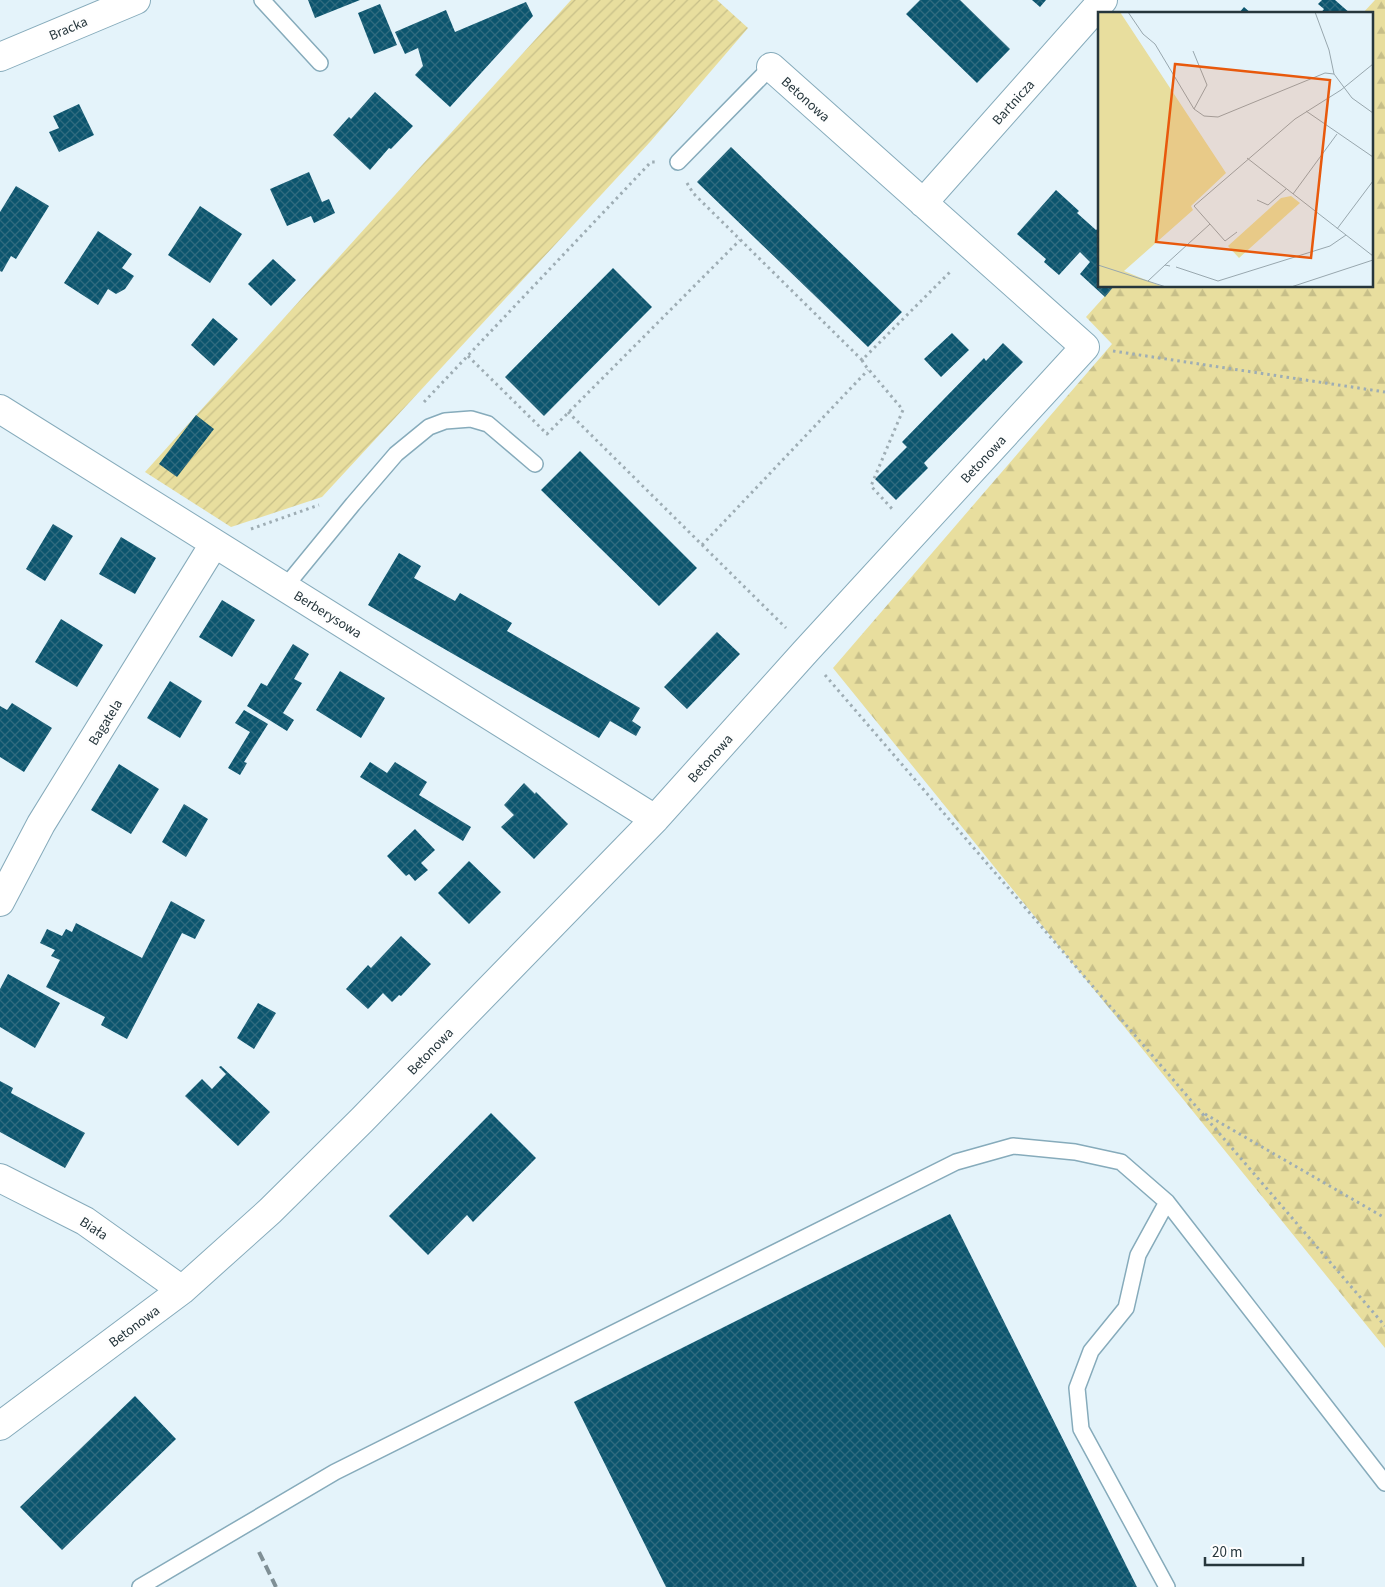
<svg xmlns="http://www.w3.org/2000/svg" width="1385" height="1587" font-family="'Source Sans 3',sans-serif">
	<defs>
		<pattern id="forest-firs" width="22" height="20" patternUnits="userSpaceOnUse" patternTransform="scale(1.25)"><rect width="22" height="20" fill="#e8de9e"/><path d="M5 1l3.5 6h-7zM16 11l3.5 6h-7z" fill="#c7bf89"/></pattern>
		<pattern id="garden-furrows" width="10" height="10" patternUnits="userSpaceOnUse" patternTransform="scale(1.25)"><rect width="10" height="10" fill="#e8de9e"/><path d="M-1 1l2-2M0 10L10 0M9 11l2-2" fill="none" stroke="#c7bf89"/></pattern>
		<pattern id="building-cross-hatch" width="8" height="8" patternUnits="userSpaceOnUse" patternTransform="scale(1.25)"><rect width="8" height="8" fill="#0c556e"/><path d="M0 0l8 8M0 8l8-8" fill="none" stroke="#306b7f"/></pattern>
	</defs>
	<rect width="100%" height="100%" fill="#e4f3fa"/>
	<path fill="url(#forest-firs)" d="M1375,0h10v1348l-552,-680 279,-324 -26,-27 28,-31h257v-272h-9z"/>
	<path fill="url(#garden-furrows)" d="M571,0h146l31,28 -98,114 -328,355 -91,30 -86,-55z"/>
	<path fill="url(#building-cross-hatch)" d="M308,0h52l-45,18z
		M920,0h40l50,49 -33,34 -71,-69z
		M1032,0h14l-6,7z
		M1322,0h13l16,14h-31l4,-5 -6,-5z
		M526,2l7,14 -83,91 -35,-32 8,-9 -5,-18 -13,6 -10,-22 51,-22 9,22z
		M380,4l17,41 -23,9 -16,-41z
		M1244,7l8,7h-14z
		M375,92l38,34 -22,23 -2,-1 -19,22 -37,-35 16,-18 2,2z
		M79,104l15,31 -35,17 -10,-20 10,-4 -6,-12z
		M731,147l171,165 -34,35 -171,-165z
		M309,172l13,30 7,-3 6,14 -21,10 -3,-7 -24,10 -17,-37z
		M16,186l33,20 -33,53 -5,-3 -9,16 -2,-1v-59z
		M1056,190l23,21 -2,2 19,17 3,-2v58h15l-9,11 -25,-23 10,-12 -10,-10 -21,23 -15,-13 2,-3 -29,-25z
		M200,206l42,28 -32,49 -42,-28z
		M98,231l34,23 -10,14 12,8 -9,13 -9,5 -8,-5 -10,16 -34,-22z
		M273,259l23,21 -25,26 -23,-22z
		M613,268l39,39 -108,109 -39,-39z
		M213,318l25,21 -24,27 -23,-21z
		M952,333l17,17 -28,27 -17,-18z
		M1003,343l20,19 -99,101 4,5 -32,32 -21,-21 32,-32 -5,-5 82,-84 2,3z
		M196,415l18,14 -37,48 -18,-13z
		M580,451l117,117 -38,38 -118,-116z
		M53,524l20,12 -28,45 -19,-12z
		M121,537l35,21 -21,36 -36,-20z
		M399,553l22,13 -7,12 41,23 5,-8 52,30 -5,8 133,77 -8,13 9,6 -5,9 -26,-15 -11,17 -231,-133z
		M222,600l33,20 -23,37 -33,-20z
		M61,619l42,26 -26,42 -42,-25z
		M717,632l23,22 -53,55 -23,-22z
		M293,644l16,10 -15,25 8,4 -19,30 11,7 -7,11 -40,-25 14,-23 6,3z
		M340,671l45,27 -24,40 -45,-28z
		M170,681l32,20 -22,37 -33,-20z
		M12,703l40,25 -28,44 -24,-15v-51l7,4z
		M244,710l24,14 -24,38 3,1 -7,12 -12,-7 22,-36 -15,-9z
		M370,762l17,11 8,-11 32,20 -8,13 52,32 -8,14 -103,-64z
		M119,764l40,25 -28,45 -40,-24z
		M524,783l11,11 1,-2 32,32 -34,35 -33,-32 13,-12 -10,-10z
		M184,804l24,15 -22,38 -24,-15z
		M415,829l20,21 -14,13 7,7 -13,11 -6,-7 -3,2 -19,-20z
		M469,861l32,31 -32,32 -31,-31z
		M171,901l34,19 -10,19 -13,-6 -55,106 -26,-14 4,-8 -59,-30 14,-27 -9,-4 4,-6 -15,-7 7,-14 15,7 4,-7 6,3 4,-9 66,35z
		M401,936l30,28 -30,32 -2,-1 -7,7 -9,-9 -15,16 -22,-20 22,-24 3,3z
		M8,974l52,29 -25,45 -35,-21v-38z
		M258,1003l18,10 -22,36 -17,-11z
		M221,1066l49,46 -32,34 -53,-50 17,-17 10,10 14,-15 -7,-7z
		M0,1081l13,7 -2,5 74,40 -20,35 -65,-36z
		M491,1113l45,45 -63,64 -6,-7 -39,40 -39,-39z
		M950,1214l187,373h-471l-92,-185z
		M135,1396l41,43 -114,111 -42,-43z"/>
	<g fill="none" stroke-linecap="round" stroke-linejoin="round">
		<defs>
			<path id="lane" d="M262,0l58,63
				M678,162l93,-95
				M285,587l68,-83 43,-50 33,-27 16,-6 26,-2 17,5 47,40
				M140,1587l195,-115 621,-310 57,-16 62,6 46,10 46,40 218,281
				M1167,1587l-86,-158 -4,-41 14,-37 35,-43 12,-53 29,-53"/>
			<path id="street" d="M0,57l136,-57
				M923,203l180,-203
				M0,409l655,410
				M0,902l41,-78 173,-280
				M0,1178l85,43 97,69
				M0,1426l182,-136 88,-79 92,-91 293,-301 150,-167 280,-305 -314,-280"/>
		</defs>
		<use href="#lane" stroke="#86abbb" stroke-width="18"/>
		<use href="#street" stroke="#86abbb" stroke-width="30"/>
		<path stroke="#9eadb4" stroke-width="3" stroke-dasharray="2.5 4" stroke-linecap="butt" d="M687,183l6,10 169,167 90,-90
			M1113,351l272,41
			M468,356l79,78 193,-194
			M862,360l2,4 39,46 -32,76 23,25
			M424,402l227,-240h4
			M568,412l218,216
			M251,529l68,-24
			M702,545l166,-175
			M825,675l560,651
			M1205,1114l180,104"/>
		<use href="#lane" stroke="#fff" stroke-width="15"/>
		<use href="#street" stroke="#fff" stroke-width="28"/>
		<path stroke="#7f8f95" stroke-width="4" stroke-dasharray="10 5" stroke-linecap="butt" d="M259,1552l17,35"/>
	</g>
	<g text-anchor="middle" stroke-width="5" stroke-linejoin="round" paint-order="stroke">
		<g font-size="14" fill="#26363c" stroke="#fefefe">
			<text transform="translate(68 28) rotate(-23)" y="5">Bracka</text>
			<text transform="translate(806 99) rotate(42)" y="5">Betonowa</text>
			<text transform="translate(1013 102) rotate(-48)" y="5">Bartnicza</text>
			<text transform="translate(983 459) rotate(-47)" y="5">Betonowa</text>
			<text transform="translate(328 614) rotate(32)" y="5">Berberysowa</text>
			<text transform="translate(105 722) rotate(-58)" y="5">Bagatela</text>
			<text transform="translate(710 758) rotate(-48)" y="5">Betonowa</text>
			<text transform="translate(430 1051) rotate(-46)" y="5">Betonowa</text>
			<text transform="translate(94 1228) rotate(33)" y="5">Biała</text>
			<text transform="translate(134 1326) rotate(-37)" y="5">Betonowa</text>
		</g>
	</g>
	<g transform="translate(1098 12)">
		<rect width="275" height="275" fill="#e4f3fa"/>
		<path d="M0,0h22l106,161 -35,33 2,4 -69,61 39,16h-65z" fill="#e8de9e"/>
		<path d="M193,184l9,7 -61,55 -11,-12 53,-48z" fill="#e8de9e"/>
		<path fill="none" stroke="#98a7ae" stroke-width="1" d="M30,0l15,22 12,10 39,65 10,7 14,1 107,-44 9,1M217,0l14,38 5,24 18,24 21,15M95,39l14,34 -13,24M208,99l67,46M149,146l126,98M195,182l44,-60M159,188l11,5 18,-16M239,217l36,-48M139,220l-12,9 -31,-35 101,-87 46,-29 32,-26M0,253l68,22M72,254l-5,-1 45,-41M78,255l42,14 112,-35 16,-11M50,269l17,-16M193,275l82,-27"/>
		<path fill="#e8590c" fill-opacity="0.15" stroke="#e8590c" stroke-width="2.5" d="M77,52l155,16 -19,178 -155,-16z"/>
		<rect width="275" height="275" fill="none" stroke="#26363c" stroke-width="2.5"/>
	</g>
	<path d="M1205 1557v8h98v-8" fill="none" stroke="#26363c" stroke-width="2.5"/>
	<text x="1212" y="1557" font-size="15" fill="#26363c" stroke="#fefefe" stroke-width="4" paint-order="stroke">20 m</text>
</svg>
